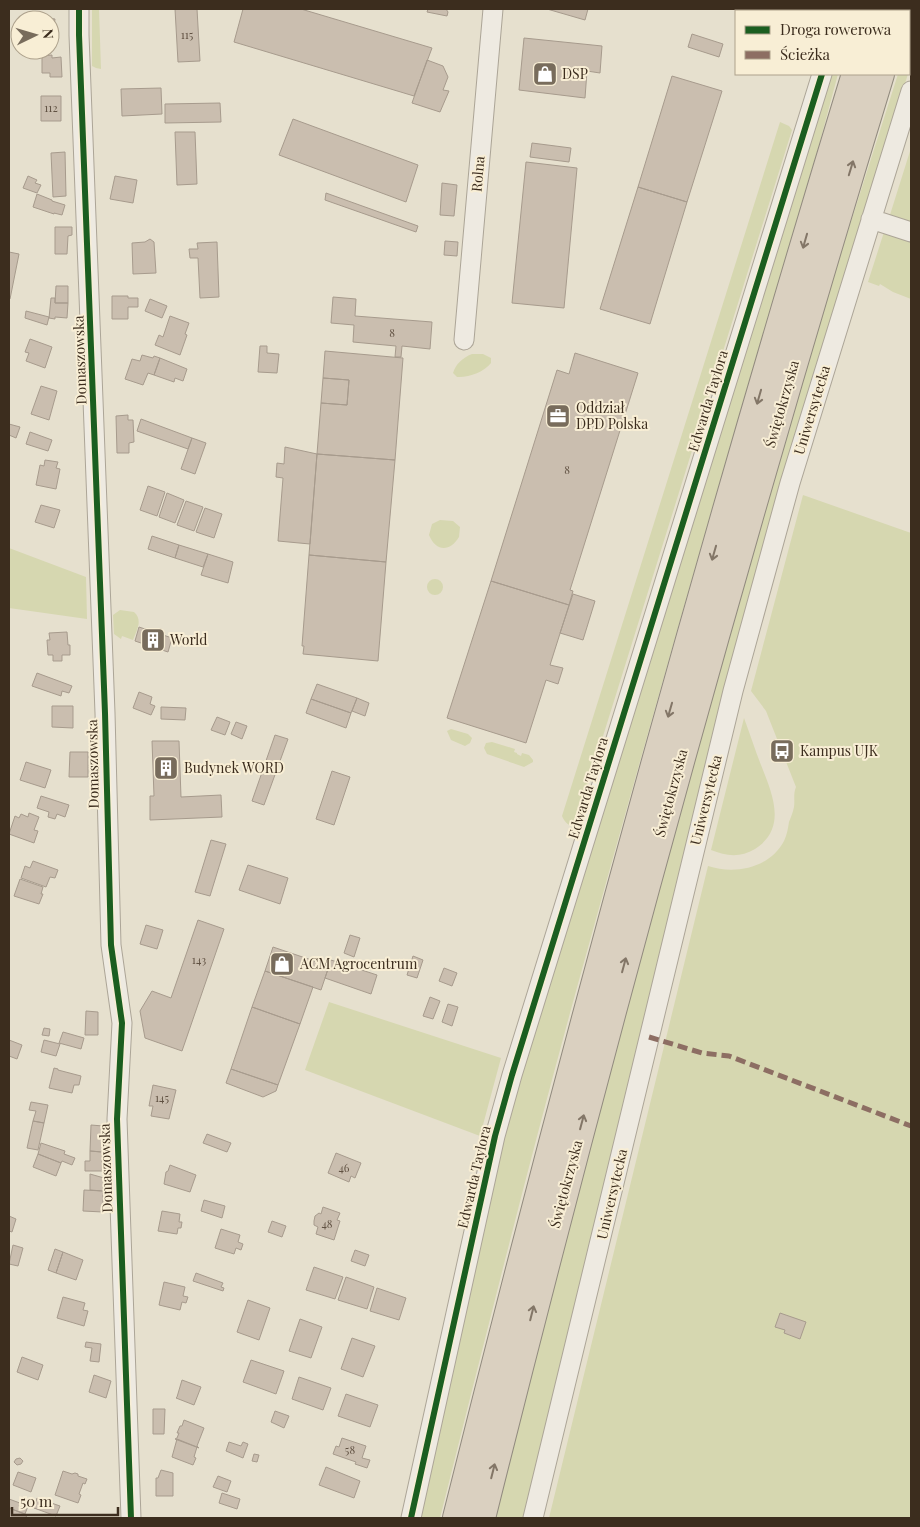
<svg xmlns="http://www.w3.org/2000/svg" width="920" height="1527" font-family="'Playfair Display',serif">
	<rect width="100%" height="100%" fill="#e6e0ce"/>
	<path fill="#d6d7b0" d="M92,9h7l2,60 -5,-1 -4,-2z
		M830,74h8l-19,71c-84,281 -165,563 -243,846 -48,175 -92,351 -136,527h-21l92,-415z
		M898,74h10l-57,181 -323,1263h-34l39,-166 192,-708 104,-353z
		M780,122l9,4 3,4 -217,696c-6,0 -10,-3 -13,-10z
		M911,148v77l-22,-7z
		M884,232l27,7v60l-18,-7 -13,-8 -1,2 -11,-4z
		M472,354h11l8,4v5c-7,9 -23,15 -34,14l-4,-4c3,-9 9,-15 19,-19z
		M803,495l108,38v985h-362l159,-652c27,9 62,2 76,-25 3,-6 4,-13 5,-19 2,-5 4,-10 5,-15 1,-7 -1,-13 2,-20l-30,-76 -15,-20z
		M440,520l13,1 7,6 -1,10c-9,15 -23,15 -30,-2l3,-11z
		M9,548l77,29 1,42 -78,-11z
		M427 587a8 8 0 1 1 16 0a8 8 0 1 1-16 0Z
		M120,610l14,2c9,8 3,18 -1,28l-11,-4 -1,3 -7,-5 -1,-19z
		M744,718c6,16 11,32 17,47 11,28 27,63 -6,84 -15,9 -29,7 -44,1z
		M451,729l17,5 4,4 -2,5 -5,3 -14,-6 -4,-9z
		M492,742l23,7 -1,3 3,1v1l4,2 1,-3 7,2 4,5v2l-9,5 -37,-13 -3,-6 2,-5z
		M329,1002l172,56 -21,78 -175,-66z"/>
	<path fill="#cabeaf" stroke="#a79b8d" d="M175,9h22l3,52 -22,1z
		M243,9h58l131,39 -18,48 -180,-54z
		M428,9h18l2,3 -1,4 -20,-4z
		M547,9h41l-3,11z
		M40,17l15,2 -2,13 -3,-1v-11h-11z
		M692,34l31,10 -4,13 -31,-10z
		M524,38l78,8 -2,27 -13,-2 -2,27 -66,-8z
		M52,55v3l9,-1 1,20h-12v-4h-8v-17z
		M427,60l16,6 5,11 -5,13 6,1 -9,21 -28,-9z
		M672,76l50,15 -35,111 -49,-15z
		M161,88l1,26 -40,2 -1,-27z
		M41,96h20v25h-20z
		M220,103l1,19 -56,1v-19z
		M293,119l125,46 -12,37 -127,-47z
		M175,132h20l2,52 -20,1z
		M532,143l39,5 -2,14 -39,-5z
		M65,152l1,44 -13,1 -2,-44z
		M526,162l51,6 -13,140 -52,-5z
		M28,176l9,4 -2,3 6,2 -4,8 -14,-5z
		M115,176l22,4 -4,23 -23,-4z
		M442,183l15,2 -3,31 -14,-1z
		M638,187l49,15 -37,122 -50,-15z
		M326,193l92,33 -2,6 -91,-32z
		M37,194l15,6v1l13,4 -3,10 -8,-2v1l-21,-7z
		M55,227h17v8l-4,1 -1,18h-12z
		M150,239l4,3 2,31 -23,1 -1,-31 13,-1z
		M445,241l13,1 -1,14 -13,-1z
		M217,242l2,55 -19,1 -2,-40h-8l-1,-9h9l-1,-6z
		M9,252l10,2 -9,45 -1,-1z
		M56,286h12v17h-13z
		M112,296h16v2h10v9h-10v12h-16z
		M333,297l23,2 -1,17 77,6 -2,27 -28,-3 -1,11h-6l1,-11 -43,-4 1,-17 -23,-2z
		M51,298h4v5h13l-1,15 -12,-1v2l-6,-1z
		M150,299l17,7 -5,12 -17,-7z
		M26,311l23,6 -2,8 -22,-7z
		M170,316l19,7 -4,11 2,1 -7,20 -25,-10 4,-10 4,2z
		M30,339l22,8 -7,21 -19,-7 3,-8 -4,-1z
		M260,346h7v7l12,1 -2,19 -19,-1z
		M325,351l78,7 -8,102 -78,-6 4,-51 26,2 2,-25 -26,-2z
		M575,353l63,20 -68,217 3,1 -4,14 -78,-24 66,-211 12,4z
		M142,355l11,3 1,-2 6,2 -6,17 -6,-2 -5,12 -18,-6 7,-20 8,2z
		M160,358l27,11 -4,12 -8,-3 -1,4 -20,-7z
		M323,378l26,2 -2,25 -26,-2z
		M41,386l16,5 -8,29 -18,-6z
		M128,415v5h5l1,22 -5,1v10h-12l-1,-37z
		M141,419l51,19 -4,11 -51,-18z
		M9,424l11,3 -4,11 -7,-3z
		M30,432l22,8 -4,11 -22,-7z
		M192,438l14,5 -11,31 -14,-5z
		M285,447l32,7 -7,90 -32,-3 5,-63 -7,-1 1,-14 7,1z
		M317,454l78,6 -9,102 -77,-7z
		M45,460l13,2 -2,6 4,1 -4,20 -20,-4 4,-20 4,1z
		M148,486l17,6 -8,24 -17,-6z
		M167,493l17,7 -9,23 -16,-6z
		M186,501l17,6 -9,24 -17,-6z
		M41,505l19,5 -6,18 -19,-6z
		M205,508l17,6 -8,24 -18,-6z
		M152,536l27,9 -4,13 -27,-9z
		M179,545l29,9 -5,13 -28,-9z
		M208,554l25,8 -5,21 -27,-8z
		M309,555l77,7 -8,99 -75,-7 1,-8h-2z
		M491,581l78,24 -19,60 13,3 -5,16 -12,-4 -20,63 -79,-25z
		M573,594l22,7 -12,39 -23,-7z
		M139,627l33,11 -4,14 -33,-11z
		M67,632l1,13h2v10h-8v6h-9v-6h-5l-1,-15h3l-1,-7z
		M37,673l35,13 -3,7 -7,-2 -1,5 -29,-10z
		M317,684l40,14 -6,15 -40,-14z
		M139,692l13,5 -2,7 5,2 -4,9 -18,-7z
		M357,698l12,5 -4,13 -13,-5z
		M311,699l40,14 -5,15 -40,-15z
		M52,706h21v22l-21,-1z
		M161,707l25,1 -1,12 -24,-1z
		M217,717l13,5 -5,13 -14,-5z
		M236,722l11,4 -5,13 -11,-5z
		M275,735l13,4 -24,66 -12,-4z
		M152,741h27l2,56 40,-2 1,22 -72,3v-24h4z
		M70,752h18v25h-19z
		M26,762l25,8 -6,18 -25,-8z
		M332,771l18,6 -16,48 -18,-6z
		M41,796l28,9 -4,12 -8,-3 -2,5 -7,-2 1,-5 -12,-4z
		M29,813l10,4 -5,13 4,1 -4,12 -25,-9 6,-18 4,2 2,-4 7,3z
		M211,840l15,4 -16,52 -15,-4z
		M33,861l25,9 -3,8 -5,-1 -4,10 -25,-9 4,-12 5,2z
		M248,865l40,13 -8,26 -41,-14z
		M20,879l23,8 -2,7h2l-4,10 -25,-8z
		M198,920l26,9 -42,122 -37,-13 -5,-27 12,-20 19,7z
		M146,925l17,5 -6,19 -17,-5z
		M350,935l10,3 -6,19 -10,-4z
		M273,947l56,19 -8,24 -56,-19z
		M413,956l10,4 -6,18 -10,-3z
		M331,960l46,15 -6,19 -46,-16z
		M444,968l13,5 -5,13 -13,-5z
		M265,971l48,16 -13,37 -48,-17z
		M430,997l10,4 -7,18 -10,-3z
		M448,1004l10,3 -6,19 -10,-4z
		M252,1007l48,17 -22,61 -47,-16z
		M86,1011l12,1v23h-13z
		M44,1028l6,1 -1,7 -7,-1z
		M63,1032l21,6 -3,11 -22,-6z
		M9,1040l13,5 -5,14 -8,-3z
		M44,1040l16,4 -4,12 -15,-4z
		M54,1068l4,1v1l23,6 -2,9h-5l-2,8 -23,-5z
		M231,1069l47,16 -2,6 -13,6 -37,-14z
		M153,1085l23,5 -7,29 -18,-3 2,-10h-4z
		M31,1102l17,3 -4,18 -11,-2 3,-10 -7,-1z
		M33,1121l11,2 -6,27 -11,-2z
		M91,1125l12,1 -1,26 -12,-1z
		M207,1134l24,9 -4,9 -24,-9z
		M41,1143l24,8 -1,3 11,4 -3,7 -10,-4 -1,2 -23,-9z
		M90,1151l12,1v19h-17v-10h5z
		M336,1153l25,10 -6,15 -4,-2 -2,6 -21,-9z
		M38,1154l23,9 -5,13 -23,-9z
		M170,1165l26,10 -6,17 -26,-8 2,-12 2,-1z
		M90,1174l14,4 -1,13 -13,-1z
		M84,1190l19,1v21l-20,-1z
		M204,1200l21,6 -3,12 -21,-7z
		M323,1207l17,6 -3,7 3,1 -6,19 -18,-6 2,-7 -4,-2v-4l1,-5 4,-3 2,1z
		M162,1211l18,3 -1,8h3l-1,6h-3l-1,6 -19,-3z
		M9,1216l7,3 -4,13 -3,-1z
		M272,1221l14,5 -4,11 -14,-5z
		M221,1229l19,6 -2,7 5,2 -2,6 -5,-2 -2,6 -19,-6z
		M13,1245l10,3 -5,18 -9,-2z
		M55,1249l8,3 -7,21 -8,-3z
		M355,1250l14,5 -4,11 -14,-5z
		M63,1252l20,8 -7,20 -20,-7z
		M314,1267l29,10 -8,22 -29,-9z
		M196,1273l27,10 -2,4 3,1 -1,3 -30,-10z
		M346,1277l28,10 -7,22 -29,-9z
		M164,1282l21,5 -2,9 5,1 -2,6 -4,-1 -2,8 -21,-5z
		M377,1288l29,10 -7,22 -29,-9z
		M63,1297l22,6 -2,7 5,1 -4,15 -27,-8z
		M248,1300l22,8 -11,32 -22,-8z
		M780,1313l26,9 -6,17 -16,-6 1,-3 -10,-3z
		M300,1319l22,8 -11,31 -22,-7z
		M352,1338l23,8 -12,31 -22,-8z
		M86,1342l15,2 -2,18 -9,-1 2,-13 -7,-1z
		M22,1357l21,8 -5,15 -21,-8z
		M251,1360l33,11 -8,23 -33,-12z
		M94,1375l17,6 -5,17 -17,-6z
		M299,1377l32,11 -8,22 -31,-11z
		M182,1380l19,7 -7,18 -18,-7 1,-1z
		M346,1394l32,11 -8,22 -32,-11z
		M153,1409h12l-1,25h-11z
		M275,1411l14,5 -5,12 -13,-6z
		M184,1420l20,8 -7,18 2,2 -24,-9 2,-1 2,-5h-2l3,-7h2z
		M342,1438l24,8 -4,12 8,2 -3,8 -12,-4 1,-2 -23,-8 3,-8 3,1z
		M177,1439l20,8 -3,10 2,1 -3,7 -21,-8z
		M229,1442l12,4 2,-4 5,2 -5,14 -17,-7z
		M254,1454l5,1 -2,7 -5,-1z
		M20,1458l3,3 -2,3 -4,1 -3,-3 2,-3z
		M326,1467l34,14 -6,17 -35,-13z
		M161,1470l12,3v23h-17v-18h2z
		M63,1471l9,3 3,-1 3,1v2l9,3 -2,5 -2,-1 -4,11 2,1 -3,8 -23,-8z
		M18,1472l18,6 -5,14 -18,-7z
		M218,1476l13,5 -4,11 -14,-5z
		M222,1493l18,6 -3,10 -18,-6z
		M37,1498l23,8 -4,10 -22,-8z
		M9,1499l19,7 -3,8 -16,-6z
		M9,1508l18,7 -1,2 3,1h-20z"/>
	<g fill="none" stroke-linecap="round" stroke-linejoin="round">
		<defs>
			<path id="minor" d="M79,9v26l26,678 6,232 11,78 -5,96 14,399
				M841,11l1,-2
				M871,219l40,13
				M464,340l29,-331
				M411,1518l84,-382 17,-61 310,-1001
				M533,1518l200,-827 57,-208 121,-392"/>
			<path id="highway" d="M875,11v-2
				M899,11l1,-2
				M457,1518c121,-485 253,-966 399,-1444
				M481,1518c121,-485 253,-966 399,-1444"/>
		</defs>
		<use href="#minor" stroke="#aca597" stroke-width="21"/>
		<use href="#highway" stroke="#918a7e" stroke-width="30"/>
		<use href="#minor" stroke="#eeeae1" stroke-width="19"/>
		<use href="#highway" stroke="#dad0c0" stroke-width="28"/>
		<path stroke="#8d6e63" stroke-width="5" stroke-dasharray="10 5" stroke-linecap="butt" d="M649,1037l53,16 27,3 182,70"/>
		<defs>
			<path id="cycleway" d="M79,9v26l26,678 6,232 11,78 -5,96 14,399
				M411,1518l84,-382 17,-61 310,-1001"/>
		</defs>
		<use href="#cycleway" stroke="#f8eed5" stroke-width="9"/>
		<use href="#cycleway" stroke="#1b5e20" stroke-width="6"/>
	</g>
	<defs><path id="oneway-shaft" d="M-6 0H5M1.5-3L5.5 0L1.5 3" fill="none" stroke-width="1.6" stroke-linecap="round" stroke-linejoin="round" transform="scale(1.25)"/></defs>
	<g stroke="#837667">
		<use href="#oneway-shaft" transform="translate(851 168) rotate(-73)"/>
		<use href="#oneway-shaft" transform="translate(805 241) rotate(106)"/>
		<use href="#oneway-shaft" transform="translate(759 397) rotate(106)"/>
		<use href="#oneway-shaft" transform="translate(714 553) rotate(106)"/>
		<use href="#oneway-shaft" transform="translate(670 710) rotate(106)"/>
		<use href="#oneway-shaft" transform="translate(624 965) rotate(-75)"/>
		<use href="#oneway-shaft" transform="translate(582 1122) rotate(-75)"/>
		<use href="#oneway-shaft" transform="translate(532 1313) rotate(-76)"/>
		<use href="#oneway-shaft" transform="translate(493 1471) rotate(-76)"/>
	</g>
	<defs>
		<symbol id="shop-square" viewBox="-11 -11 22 22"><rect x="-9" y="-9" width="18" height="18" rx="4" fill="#786c5c" stroke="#f8eed5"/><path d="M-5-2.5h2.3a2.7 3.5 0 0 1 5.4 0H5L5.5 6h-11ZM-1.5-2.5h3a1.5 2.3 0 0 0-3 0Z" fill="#fff"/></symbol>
		<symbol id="office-square" viewBox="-11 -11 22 22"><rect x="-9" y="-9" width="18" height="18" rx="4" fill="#786c5c" stroke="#f8eed5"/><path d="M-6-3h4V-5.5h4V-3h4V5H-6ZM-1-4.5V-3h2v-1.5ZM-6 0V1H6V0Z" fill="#fff"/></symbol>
		<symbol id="building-square" viewBox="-11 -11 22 22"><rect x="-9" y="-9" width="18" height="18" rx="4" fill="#786c5c" stroke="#f8eed5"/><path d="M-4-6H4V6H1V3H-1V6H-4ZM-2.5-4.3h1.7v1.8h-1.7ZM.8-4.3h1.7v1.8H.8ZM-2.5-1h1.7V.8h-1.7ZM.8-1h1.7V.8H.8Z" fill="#fff"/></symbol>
		<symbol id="bus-square" viewBox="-11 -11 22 22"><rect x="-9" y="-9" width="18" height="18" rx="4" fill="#786c5c" stroke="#f8eed5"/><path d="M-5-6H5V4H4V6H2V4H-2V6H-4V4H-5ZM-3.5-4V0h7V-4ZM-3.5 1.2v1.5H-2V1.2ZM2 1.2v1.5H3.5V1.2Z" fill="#fff"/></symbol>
	</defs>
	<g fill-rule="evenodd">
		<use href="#shop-square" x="531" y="60" width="28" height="28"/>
		<use href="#office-square" x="544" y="402" width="28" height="28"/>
		<use href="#building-square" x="139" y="626" width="28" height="28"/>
		<use href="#bus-square" x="768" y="737" width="28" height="28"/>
		<use href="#building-square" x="152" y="754" width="28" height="28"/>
		<use href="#shop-square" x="268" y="950" width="28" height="28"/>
	</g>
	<g text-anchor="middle" stroke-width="4" stroke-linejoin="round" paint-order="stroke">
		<g font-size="11" fill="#605142">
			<text x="187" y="39">115</text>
			<text x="51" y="112">112</text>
			<text x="392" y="337">8</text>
			<text x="567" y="474">8</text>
			<text x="199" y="964">143</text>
			<text x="162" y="1102">145</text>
			<text x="344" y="1172">46</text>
			<text x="327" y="1228">48</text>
			<text x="350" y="1454">58</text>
		</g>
		<g font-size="14" fill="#3c2d1e" stroke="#f8eed5" text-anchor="start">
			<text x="562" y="79">DSP</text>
			<text x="576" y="413">Oddział<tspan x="576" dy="16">DPD Polska</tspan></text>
			<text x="170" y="645">World</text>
			<text x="800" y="756">Kampus UJK</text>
			<text x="184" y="773">Budynek WORD</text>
			<text x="300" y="969">ACM Agrocentrum</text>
		</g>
		<g font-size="14" fill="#3c2d1e" stroke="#f8eed5">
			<text transform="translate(478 174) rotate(-85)" y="5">Rolna</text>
			<text transform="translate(80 360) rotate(-92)" y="5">Domaszowska</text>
			<text transform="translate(708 401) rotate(-73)" y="5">Edwarda Taylora</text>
			<text transform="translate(782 404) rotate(-74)" y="5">Świętokrzyska</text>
			<text transform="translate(812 410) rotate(-73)" y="5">Uniwersytecka</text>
			<text transform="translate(93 764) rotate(-91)" y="5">Domaszowska</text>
			<text transform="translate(588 788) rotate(-73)" y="5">Edwarda Taylora</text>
			<text transform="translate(671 793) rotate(-75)" y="5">Świętokrzyska</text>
			<text transform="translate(706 800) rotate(-76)" y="5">Uniwersytecka</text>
			<text transform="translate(106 1168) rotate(-92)" y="5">Domaszowska</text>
			<text transform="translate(474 1177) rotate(-77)" y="5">Edwarda Taylora</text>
			<text transform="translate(566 1184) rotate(-75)" y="5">Świętokrzyska</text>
			<text transform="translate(612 1194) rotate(-77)" y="5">Uniwersytecka</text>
		</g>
	</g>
	<rect width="920" height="1527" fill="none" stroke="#3c2d1e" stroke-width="20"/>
	<rect x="735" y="10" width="175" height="65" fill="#f8eed5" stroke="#ada18c"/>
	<rect x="745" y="26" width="25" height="8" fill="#1b5e20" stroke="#ada18c"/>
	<text x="780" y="35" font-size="15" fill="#3c2d1e">Droga rowerowa</text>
	<rect x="745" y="51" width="25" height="8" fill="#8d6e63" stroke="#ada18c"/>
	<text x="780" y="60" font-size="15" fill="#3c2d1e">Ścieżka</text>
	<g transform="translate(35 35) rotate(85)"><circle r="24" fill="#f8eed5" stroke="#ada18c"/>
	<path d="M0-4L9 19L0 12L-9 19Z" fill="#786c5c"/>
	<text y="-8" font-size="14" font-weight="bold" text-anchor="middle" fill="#3c2d1e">N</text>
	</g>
	<path d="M12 1507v8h106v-8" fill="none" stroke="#3c2d1e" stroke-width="2.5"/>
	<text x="20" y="1507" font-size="15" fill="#3c2d1e" stroke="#f8eed5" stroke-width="4" paint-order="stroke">50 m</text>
</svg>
